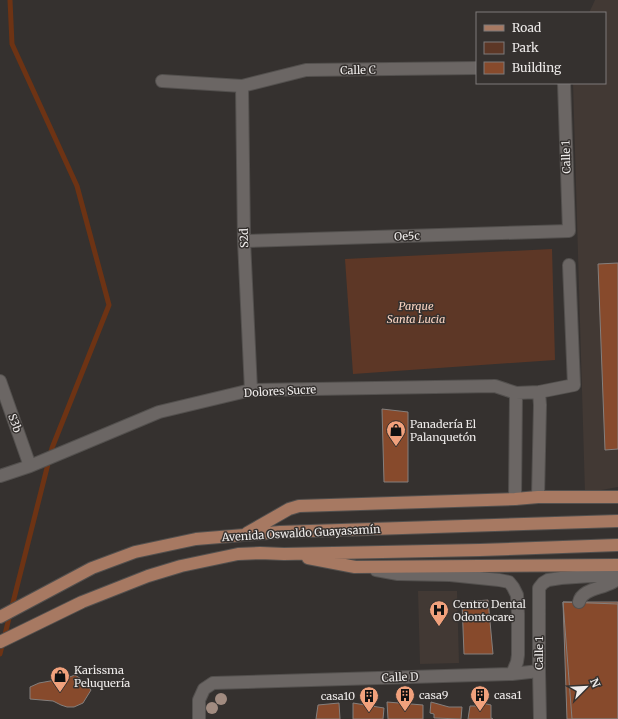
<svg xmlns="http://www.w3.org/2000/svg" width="618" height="719" font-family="Merriweather,serif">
	<rect width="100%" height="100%" fill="#35312f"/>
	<path fill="#423934" d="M595,0h23v487l-33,6 -12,-410h32v-70h-16z
		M418,591h39l2,72 -39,1z"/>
	<path fill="#5d3726" d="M552,249l3,111 -202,14 -8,-115z"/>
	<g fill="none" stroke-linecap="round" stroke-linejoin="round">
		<path stroke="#6d3314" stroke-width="5" d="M0,654l52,-206 57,-143 -32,-119 -65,-142 -2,-44"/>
	</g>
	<path fill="#874a2c" stroke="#847f7d" d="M618,263v186l-13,1 -7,-186z
		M382,409l26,3v70h-24z
		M488,600l5,54h-29l-2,-52z
		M563,602l55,2v115h-46z
		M563,602h55v117h-51z
		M75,675l6,4 10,11 -8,13 -9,4h-7l-6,-2 -8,-4 -23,-2v-12l9,-4 28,-5z
		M387,702l36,3v14h-35z
		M431,702l18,5h13l-1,12 -27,-1v-4l-4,-1z
		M339,703l1,16h-24l2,-14z
		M353,703l31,5 -1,11h-30z
		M482,703l9,2v13l2,1h-25l2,-13h9z"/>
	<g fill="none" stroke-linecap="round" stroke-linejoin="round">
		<defs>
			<path id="minor" d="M162,81l80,5 64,-16 171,-2
				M242,86l2,155 7,149
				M244,241l325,-10 -5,-148
				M0,381l30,85
				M0,476l30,-10 129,-54 92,-22 244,-4 21,7 23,-1 35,-7 -5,-120
				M538,497l2,-92 -1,-13
				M515,499l1,-106
				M376,570l22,4 52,1 49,5 10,2 4,5 4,8 1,19v41l-1,7 -5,12
				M579,602c3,-15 30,-13 39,-24
				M199,719v-19l5,-11 9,-6 299,-9 27,-3
				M540,719l-1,-48v-83l4,-5 5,-3 13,-2 30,-2h27"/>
			<path id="major" d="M247,533l42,-24 10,-3 216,-7 23,-2h80
				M308,558l47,9 263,-2
				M0,617l92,-49 43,-16 61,-13 84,-7 338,-11
				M0,642l82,-40 66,-26 33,-10 57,-12 22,-1 24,1 196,-4 138,-5"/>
		</defs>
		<use href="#minor" stroke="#53504e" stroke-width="14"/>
		<use href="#major" stroke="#53504e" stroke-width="14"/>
		<use href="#minor" stroke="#6b6664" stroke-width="12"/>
		<use href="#major" stroke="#a77962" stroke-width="12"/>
	</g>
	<g fill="#a18b80">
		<circle cx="221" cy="699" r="6"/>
		<circle cx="212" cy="708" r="6"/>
	</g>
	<defs>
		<symbol id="shop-pin" viewBox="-11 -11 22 30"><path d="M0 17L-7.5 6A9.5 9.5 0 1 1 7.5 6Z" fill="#f1a17c" stroke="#35312f"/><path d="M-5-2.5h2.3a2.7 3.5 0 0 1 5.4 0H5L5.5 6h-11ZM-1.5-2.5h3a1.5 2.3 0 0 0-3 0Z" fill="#111"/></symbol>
		<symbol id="hospital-pin" viewBox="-11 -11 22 30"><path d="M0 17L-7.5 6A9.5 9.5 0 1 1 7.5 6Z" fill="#f1a17c" stroke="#35312f"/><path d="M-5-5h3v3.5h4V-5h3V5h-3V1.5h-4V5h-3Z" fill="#111"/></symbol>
		<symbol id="building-pin" viewBox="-11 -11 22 30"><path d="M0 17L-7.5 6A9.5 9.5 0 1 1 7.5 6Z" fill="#f1a17c" stroke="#35312f"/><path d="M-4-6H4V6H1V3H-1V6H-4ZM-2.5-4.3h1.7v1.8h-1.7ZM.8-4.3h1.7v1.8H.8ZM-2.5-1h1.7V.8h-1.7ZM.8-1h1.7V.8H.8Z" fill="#111"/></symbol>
	</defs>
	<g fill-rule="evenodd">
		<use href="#shop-pin" x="385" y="419" width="22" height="30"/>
		<use href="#hospital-pin" x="428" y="599" width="22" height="30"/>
		<use href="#shop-pin" x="49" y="665" width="22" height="30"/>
		<use href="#building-pin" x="394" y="684" width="22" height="30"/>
		<use href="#building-pin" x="469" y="684" width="22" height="30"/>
		<use href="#building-pin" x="358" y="685" width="22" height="30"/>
	</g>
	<g text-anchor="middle" stroke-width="3" stroke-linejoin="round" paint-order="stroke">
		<g font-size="11" fill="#eeebea" stroke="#35312f">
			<text transform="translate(358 70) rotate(-1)" y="4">Calle C</text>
			<text transform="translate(566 157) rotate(-92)" y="4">Calle 1</text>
			<text transform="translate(407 236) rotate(-2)" y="4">Oe5c</text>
			<text transform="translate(244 238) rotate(-92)" y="4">S2d</text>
			<text transform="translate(280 391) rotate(-3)" y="4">Dolores Sucre</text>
			<text transform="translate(15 423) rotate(70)" y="4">S3b</text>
			<text transform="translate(301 533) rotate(-3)" y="4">Avenida Oswaldo Guayasamín</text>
			<text transform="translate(539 653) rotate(-90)" y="4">Calle 1</text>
			<text transform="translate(400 677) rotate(-2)" y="4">Calle D</text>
		</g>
		<g font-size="11" font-style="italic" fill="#fad4c2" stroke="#35312f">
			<text x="416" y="310">Parque<tspan x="416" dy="13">Santa Lucia</tspan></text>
		</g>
		<g font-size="11" fill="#eeebea" stroke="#35312f" text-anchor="start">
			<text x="410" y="428">Panadería El<tspan x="410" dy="13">Palanquetón</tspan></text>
			<text x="453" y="608">Centro Dental<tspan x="453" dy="13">Odontocare</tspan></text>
			<text x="74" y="674">Karissma<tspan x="74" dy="13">Peluquería</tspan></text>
			<text x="419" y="699">casa9</text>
			<text x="494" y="699">casa1</text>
			<text x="355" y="700" text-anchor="end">casa10</text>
		</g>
	</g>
	<rect x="476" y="12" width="130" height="72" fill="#35312f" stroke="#7f7b7a"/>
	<rect x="484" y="25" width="20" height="6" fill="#a77962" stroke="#7f7b7a"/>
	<text x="512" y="32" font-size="12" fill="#eeebea">Road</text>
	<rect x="484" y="42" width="20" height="12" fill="#5d3726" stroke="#7f7b7a"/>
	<text x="512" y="52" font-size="12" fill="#eeebea">Park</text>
	<rect x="484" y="62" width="20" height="12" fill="#874a2c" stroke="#7f7b7a"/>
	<text x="512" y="72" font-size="12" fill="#eeebea">Building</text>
	<g transform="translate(586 687) rotate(66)" stroke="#35312f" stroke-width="3" paint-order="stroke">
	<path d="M0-3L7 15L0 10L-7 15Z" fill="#eeebea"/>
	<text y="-6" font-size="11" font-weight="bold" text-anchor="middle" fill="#eeebea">N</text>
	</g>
</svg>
